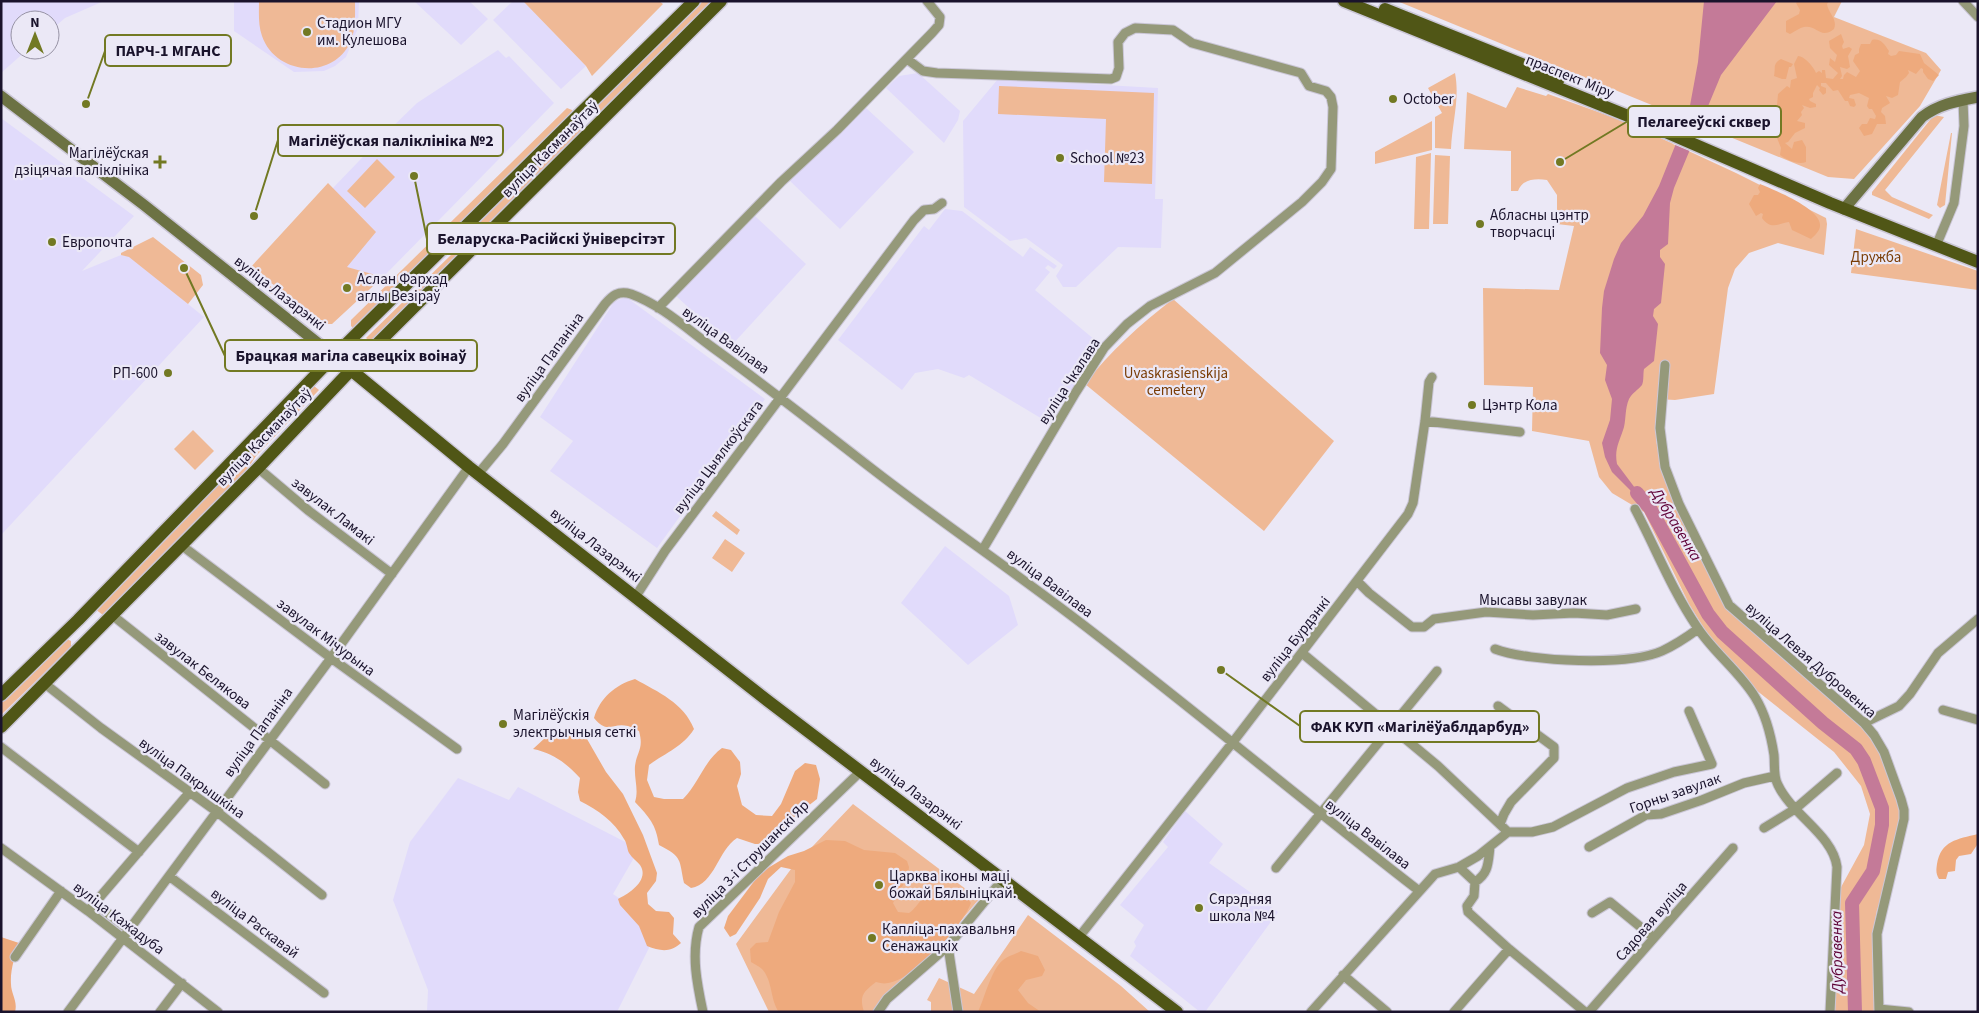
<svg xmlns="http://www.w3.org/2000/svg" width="1979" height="1013" font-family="'Source Sans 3',sans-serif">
	<rect width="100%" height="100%" fill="#ebe8f6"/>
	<path fill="#e1dbfb" d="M1,1h103l-39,17 -15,13v-11h-30v30h7l-26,23z
		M234,1h125l-1,27 -12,29 -11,9 -11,5 -30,1 -60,-41z
		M414,1h55l19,18 -27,26z
		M513,1h10l63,65 -25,23 -68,-69z
		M498,50l8,8 3,-2 45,47 -171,174 -37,-10 -40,-51 78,-81 33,-32z
		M918,73l42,38 -2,9 -14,23 -58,-55 13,-12z
		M998,79l160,9 -3,111h8l-2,49 -43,-1 -42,40h-13l-7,-11 7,-11 -37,-27 -16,3 -46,-34 -1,-86z
		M865,107l49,45 -74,77 -50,-48z
		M1,118l133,98 -52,55 39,-16 8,1 75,61 -203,218z
		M945,209l17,2 61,46 7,-10 27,19 -3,3 -6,-4 -3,3 5,4 -15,18 66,55 -52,78 -80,-48 -5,3 -26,-9 -23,4 -13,17 -64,-50 86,-114 5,4z
		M755,216l51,48 -75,82 -55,-50z
		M626,297l139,102 -108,149 -107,-77 23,-30 -33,-24 74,-115z
		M945,546l64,50 9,29 -50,40 -67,-62z
		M458,778l51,22 9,-13 121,62 -26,45 47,32 -43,86h-190l1,-22 -35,-90 17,-58z
		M1185,811l38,33 -14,19 69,49 -73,100h-5l-70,-56 6,-10 -2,-4 10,-17 -24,-20 48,-58 -5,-5z"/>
	<path fill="#efb996" d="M259,1h96c0,15 1,29 -5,42 -19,38 -75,31 -88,-7 -4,-11 -3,-24 -3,-35z
		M523,1h136l4,3 -71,72 -6,-10z
		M703,1h12l-114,113 -4,1 -2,-3 -1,-4z
		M1397,1h445l-8,16 92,36 15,17 -21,36 -66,73 -26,-2z
		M1455,73c5,26 -3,50 -4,76l-16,-1v-31l7,-4 -14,-25z
		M999,86l155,7 -2,91 -48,-2 2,-63 -108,-5z
		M1517,87l29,9 2,-2 78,28 110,51 90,45 1,6 -3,31 -46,-12 -29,10 -14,16 -7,19 -14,106 -39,6 -17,-1 -2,41 8,38 20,47 41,82 113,98 26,21 13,18 20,55 4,16 -16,74 -8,21 -5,27 3,75h-41l6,-123 24,-44 6,-31 -9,-28 -27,-34 -78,-62 -49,-57 -18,-29 -45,-92 -32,-19 -13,-16 -10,-36 -57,-10 1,-44 -49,-2 -1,-97 76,2 15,-64 -17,-2v-29l-10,-15c-11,-2 -25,-1 -29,11h-7v-40l-47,-2 3,-57 39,16z
		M567,108l5,2v4l-218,215 -3,-3v-6z
		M1934,115l10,2 -59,73 7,7 41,18 -4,4 -57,-24v-3z
		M1432,121v29l-57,14v-12z
		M577,126h5l1,3 -212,213 -5,-4 86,-84 11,-15z
		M1951,133h1l-7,72 -5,3 -3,-3z
		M1431,153l-2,76h-15l2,-72z
		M1435,155l15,1 -2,68h-15z
		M377,159l18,18 -30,31 -18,-17z
		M328,183l48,49 -29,35 36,10 -51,47h-6l-52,-39 -25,-16z
		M1856,229l122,42v19l-127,-17z
		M153,237l48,38 2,10 -15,19 -59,-47 -8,-2v-2z
		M270,286l16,11 -1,3 -17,-8z
		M1173,299l161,142 -70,90 -179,-147c25,-33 55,-59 88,-85z
		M314,386l5,4 -63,66 -10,15 -140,142 -3,2 -8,-6z
		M193,430l21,21 -19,19 -21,-21z
		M716,511l24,19 -3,5 -25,-19z
		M725,539l20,14 -13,19 -20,-14z
		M67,639l4,2v6l-70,68v-13z
		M853,804l126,95 -40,48 -56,50 -10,15h-104l-33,-68 55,-75z
		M1028,915l93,71 29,26h-219v-10l-4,-2 12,-22 35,16z"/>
	<path fill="#eeaa7d" d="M1798,1h31l-2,3c1,9 11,15 7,25 -14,11 -16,-4 -30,-2 -5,1 -10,5 -14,7l-4,-2v-11l13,-7 1,-4 -4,-7z
		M1841,34l3,8 -2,4 1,3 6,-2 3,2 -4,7 2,11 -3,2 -7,-2 2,9 -2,3h3l1,-4 3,-3 9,5 4,-6 -7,-10 2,-6 4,-2v-4l2,-5h9l2,-4c9,-2 12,4 17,11l-1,3 3,2 5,-1 3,-4 21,3 4,9 15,12 -6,6 -5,-2 -5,-7v-3l-2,-1 -5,6 -8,-4 1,3 -3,4 -6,5 -2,13 -6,3 -6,-2 4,7 -8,5 -1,4 4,4 1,8h-9l-5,10 -8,2 -5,-8 3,-4h5l3,-6 5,1 1,-3 -4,-7h-3l-2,-3 2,-8 -10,-5 -9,2 -1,3 5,1 2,6 -2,2 -4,-1 -2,-5h-3l-7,-11 -5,1 -7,-8h-5v3l5,2v5l-3,2 -4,-5 1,-2 -3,-3 -4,8v4l-4,2 1,2 6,3v3l-6,1 -8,-3 2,3 -3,4 1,3 -5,6 8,2v5l-10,5 -7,9 -3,1 7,6 2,-7 8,-2 4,7v15c-8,3 -19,-2 -26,-7l1,-7 -6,-15 2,-17 -2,-8 2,-3 1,-11 9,-8 3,2 1,-8 6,-2 -3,-14 4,-8c6,0 16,11 18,17l3,-2 3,2v-3h3l1,8 7,1 5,-6 -9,-8 1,-7 5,4 2,-7 -7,-7 -1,-7z
		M1781,59l12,5 -2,3h-2l-3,12h-4l-8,-3c2,-8 -2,-12 7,-17z
		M1760,184c14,6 62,25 60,42 0,5 -6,10 -9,13l-19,-9 -3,-8c-12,2 -18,8 -27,-4l1,-4 -2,-1 -5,3 -7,-12 5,-9h4l2,-3 -2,-4z
		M635,679c23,13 49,24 59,50 -11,18 -29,24 -45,36l-2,15 7,17 10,2h19c16,-16 21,-38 39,-51l9,2 9,12 1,12 -4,12 5,19 14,10 16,1 9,-12 14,-33 10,-8 11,2 4,14 -3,20 -23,18 -24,27h-15l-18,-6c-19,12 -22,46 -46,50l-7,-5c-5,-23 -1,-26 -25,-38 -3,-21 -10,-28 -24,-43 4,-12 -1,-23 0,-36 2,-15 9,-17 4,-35 -3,-1 -8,-4 -11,-5 -16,-4 -20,9 -34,-8 6,-20 21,-33 41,-39z
		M576,732l11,7 19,33 17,22 20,41 14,38 -1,8 -9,12 1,11 8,7 13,1 5,6 -1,16 8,9c-11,10 -21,8 -34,3l-8,-20 -19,-21 -2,-6c11,-5 32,-19 22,-34 -3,-4 -8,-7 -11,-12 -2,-4 -2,-10 -5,-14 -10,-18 -26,-29 -44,-38l-2,-9 2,-14c-14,-15 -27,-25 -47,-29l13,-12h17z
		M1978,834l-1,11 -6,9 -12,2 -3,4 -1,11 -7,1 -2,7h-7c-3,-5 -3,-8 -2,-15 4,-23 20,-25 41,-30z
		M826,840l19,1 19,9 31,3 12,8 2,6 -1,9 -15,27 5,9 11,1c6,-4 9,-10 14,-15 15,-15 36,-13 48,5 -10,25 -56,76 -83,80 -4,1 -8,0 -12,-1 -13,10 -17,14 -12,30h-85c-9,-12 -6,-31 -17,-43 -3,-3 -8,-5 -11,-7l-1,-13 6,-6 12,-1 11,-30 16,-30v-12l-14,-3 -13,12 -8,19 -24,36 -6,3 -6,-9 4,-12 33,-44 27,-16 16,-5z
		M1,937l18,6c-4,13 -9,27 -8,41 0,10 7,17 4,28h-14z
		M1021,951l17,5 7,14 -3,6 -16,4 -8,10 10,13 13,9h-63c7,-15 13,-42 25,-52 5,-4 13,-6 18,-9z"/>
	<path fill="#c47a98" d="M1704,1h73l-56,74 -47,113 -4,15 -2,41 -8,6v7l5,7 -4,39 -7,6 -1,7 5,8 -4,37 -10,8c-1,4 0,12 -2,16 -4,5 -10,8 -13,14 -4,9 -3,19 -5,28 -4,14 -10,21 -7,37l33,44 -3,-1 -35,-35 -7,-15 -3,-14 8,-23 2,-21 -7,-19 2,-15 -7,-12 2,-45 2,-17 10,-32 7,-16 22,-27 16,-30 30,-75 9,-49z"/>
	<path fill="#ebe8f6" d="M1682,121l19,8 -9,23 -19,-8z"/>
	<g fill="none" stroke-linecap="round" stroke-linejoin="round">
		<path stroke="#c47a98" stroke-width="14" d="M1637,493l13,15 58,106 14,18 101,91 33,26 8,12 18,47v17l-9,46 -21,32 3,109"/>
		<defs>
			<path id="street" d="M1963,1l15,16
				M907,59l16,12 14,2 174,6 5,-2 3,-9 -1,-26 7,-9 10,-5 38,2 19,13 109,30 8,13 17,5 5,6 2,10 -2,62 -9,13 -20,20 -87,71 -65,33 -23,18 -23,24 -28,44 -93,157
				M1936,246l18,-43 10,-77 -1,-26
				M658,308l123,-126 56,-52 95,-97 7,-8 1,-8 -13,-16
				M1665,365l-5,63 5,39 14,37 50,101 135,118 10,12 10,17 17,47 3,11v9l-27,115 2,78
				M1425,421l95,11
				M258,468l51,43 83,63
				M478,474l25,-30 102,-140c7,-8 13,-14 26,-10 30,11 55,34 81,53 54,39 106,80 159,121 67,52 138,100 206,152 115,88 226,181 341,270
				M1635,509c21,40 37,81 62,118 16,25 42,44 58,70 11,18 16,38 19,58 1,10 -1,21 4,30 14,30 55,50 59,82l-7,145
				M181,545l150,113 126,91
				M1358,582l11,11 43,34h12l10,-8 52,-7 47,3 41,-2 33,2 29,-6
				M636,596l29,-45 249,-331 10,-10 10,-1 8,-6
				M112,615l213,169
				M1495,649c34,13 134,17 167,2 13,-6 25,-14 36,-22
				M1302,653l136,113 70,66
				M44,683l57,45 115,83 106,84
				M1498,706l56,41v11l-43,44 -7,12 -4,10
				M1943,710l35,10
				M1864,723l35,-17 11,-12 28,-41 40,-34
				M1,747l138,105
				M1764,828l31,-19 42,-36
				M1490,847c-2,16 -1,26 -15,35l-1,14 -7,10 1,6 41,37 76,63
				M1589,847l57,-32 15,-1 41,-14 42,-17 31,-7
				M1,848l87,63 130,101
				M1459,867l16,15
				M1276,868l161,-197
				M169,876l155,117
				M95,903l33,26
				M88,911l101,-118
				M1592,913l18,-11 44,36
				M1079,937l154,-195 175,-228 5,-11 12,-82 4,-39 3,-5
				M948,946l10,66
				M15,957l46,-66
				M1343,975l44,37
				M1879,1009l30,3
				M68,1012l263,-354 138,-191
				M160,1012l22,-29
				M703,1012c-6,-28 -12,-57 -4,-85l162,-156
				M878,1012l9,-13 61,-53 55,-67
				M1311,1012l124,-138 24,-7 19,-11 30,-24h24l21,-5 74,-39 47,-16 38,-8 -23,-53
				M1454,1012l55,-63
				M1589,1012l144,-164"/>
			<path id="secondary" d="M1,96l143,109 190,151
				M1844,209l78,-92c17,-13 35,-16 56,-20"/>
			<path id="primary" d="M1344,1l294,119 192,83 148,59
				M1385,9l174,70
				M334,356l135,111 299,234 409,311
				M1,695l77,-75 256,-264 360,-355
				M1,727l257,-259 93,-98 370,-369"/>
		</defs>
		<use href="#street" stroke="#cac6d6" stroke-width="11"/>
		<use href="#secondary" stroke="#cac6d6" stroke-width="14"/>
		<use href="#primary" stroke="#cac6d6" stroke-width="15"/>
		<use href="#street" stroke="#95997a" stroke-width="9"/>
		<use href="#secondary" stroke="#6c7243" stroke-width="11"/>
		<use href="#primary" stroke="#505616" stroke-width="12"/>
	</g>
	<g fill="#727923" stroke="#ebe8f6" stroke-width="2">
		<circle cx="307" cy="32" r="5"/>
		<circle cx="1393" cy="99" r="5"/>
		<circle cx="1060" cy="158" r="5"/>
		<path d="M157.5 154.5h5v5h5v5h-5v5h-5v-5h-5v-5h5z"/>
		<circle cx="1480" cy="224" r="5"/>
		<circle cx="52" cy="242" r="5"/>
		<circle cx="347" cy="288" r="5"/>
		<circle cx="168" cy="373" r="5"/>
		<circle cx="1472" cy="405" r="5"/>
		<circle cx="503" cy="724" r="5"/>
		<circle cx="879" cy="885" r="5"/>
		<circle cx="1199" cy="908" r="5"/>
		<circle cx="872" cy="938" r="5"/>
	</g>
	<g text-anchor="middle" stroke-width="4.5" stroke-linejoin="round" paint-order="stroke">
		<g font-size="15" fill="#1a132c" stroke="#ebe8f6" text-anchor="start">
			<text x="317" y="28">Стадион МГУ<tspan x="317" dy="17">им. Кулешова</tspan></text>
			<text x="1403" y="104">October</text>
			<text x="149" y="158" text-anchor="end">Магілёўская<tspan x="149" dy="17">дзіцячая паліклініка</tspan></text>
			<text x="1070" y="163">School №23</text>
			<text x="1490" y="220">Абласны цэнтр<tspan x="1490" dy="17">творчасці</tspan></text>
			<text x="62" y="247">Европочта</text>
			<text x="357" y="284">Аслан Фархад<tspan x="357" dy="17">аглы Везіраў</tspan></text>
			<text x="158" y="378" text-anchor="end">РП-600</text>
			<text x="1482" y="410">Цэнтр Кола</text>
			<text x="513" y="720">Магілёўскія<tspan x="513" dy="17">электрычныя сеткі</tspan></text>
			<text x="889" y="881">Царква іконы маці<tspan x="889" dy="17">божай Бялыніцкай.</tspan></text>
			<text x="1209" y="904">Сярэдняя<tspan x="1209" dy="17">школа №4</tspan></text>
			<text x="882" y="934">Капліца-пахавальня<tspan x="882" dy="17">Сенажацкіх</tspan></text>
		</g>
		<g font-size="15" fill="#1a132c" stroke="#ebe8f6">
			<text transform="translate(1570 76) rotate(22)" y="5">праспект Міру</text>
			<text transform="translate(550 149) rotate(-45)" y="5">вуліца Касманаўтаў</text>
			<text transform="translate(280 293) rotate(38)" y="5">вуліца Лазарэнкі</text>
			<text transform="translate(726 340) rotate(36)" y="5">вуліца Вавілава</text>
			<text transform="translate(549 357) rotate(-54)" y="5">вуліца Папаніна</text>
			<text transform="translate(1069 381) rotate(-57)" y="5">вуліца Чкалава</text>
			<text transform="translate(264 437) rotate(-46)" y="5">вуліца Касманаўтаў</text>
			<text transform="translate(718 457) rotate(-53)" y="5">вуліца Цыялкоўскага</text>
			<text transform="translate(333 511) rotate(38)" y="5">завулак Ламакі</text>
			<text transform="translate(596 545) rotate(38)" y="5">вуліца Лазарэнкі</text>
			<text transform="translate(1050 583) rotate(37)" y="5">вуліца Вавілава</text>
			<text x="1533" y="605">Мысавы завулак</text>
			<text transform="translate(326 637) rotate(37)" y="5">завулак Мічурына</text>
			<text transform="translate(1295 639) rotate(-52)" y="5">вуліца Бурдэнкі</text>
			<text transform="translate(1811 660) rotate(41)" y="5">вуліца Левая Дубровенка</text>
			<text transform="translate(203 670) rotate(38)" y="5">завулак Белякова</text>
			<text transform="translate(258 732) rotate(-54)" y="5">вуліца Папаніна</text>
			<text transform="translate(192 778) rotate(36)" y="5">вуліца Пакрышкіна</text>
			<text transform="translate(916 793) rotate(37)" y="5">вуліца Лазарэнкі</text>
			<text transform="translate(1675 793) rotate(-19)" y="5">Горны завулак</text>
			<text transform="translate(1368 834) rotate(38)" y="5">вуліца Вавілава</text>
			<text transform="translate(750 859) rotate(-45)" y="5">вуліца 3-і Струшанскі Яр</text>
			<text transform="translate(119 918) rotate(37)" y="5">вуліца Кажадуба</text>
			<text transform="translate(1651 921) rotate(-49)" y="5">Садовая вуліца</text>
			<text transform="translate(255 923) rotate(37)" y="5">вуліца Раскавай</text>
		</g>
		<g font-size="15" fill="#7a3d06" stroke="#ebe8f6">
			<text x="1876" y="262">Дружба</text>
			<text x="1176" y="378">Uvaskrasienskija<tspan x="1176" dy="17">cemetery</tspan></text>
		</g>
		<g font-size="16" font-style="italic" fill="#5e0036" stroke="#ebe8f6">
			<text transform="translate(1677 524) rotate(59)" y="6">Дубравенка</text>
			<text transform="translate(1836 952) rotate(-91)" y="6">Дубравенка</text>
		</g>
	</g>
	<path fill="none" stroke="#727923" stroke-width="2" d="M86 104L105 51M1560 162L1628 121M254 216L278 140M414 176L427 239M184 268L225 356M1221 670L1300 726"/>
	<g fill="#727923" stroke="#ebe8f6" stroke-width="2">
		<circle cx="86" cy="104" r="5"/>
		<circle cx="1560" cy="162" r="5"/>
		<circle cx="254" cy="216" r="5"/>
		<circle cx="414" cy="176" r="5"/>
		<circle cx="184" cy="268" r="5"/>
		<circle cx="1221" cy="670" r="5"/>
	</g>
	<g fill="#ebe8f6" stroke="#727923" stroke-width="2">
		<rect x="105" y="35" width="126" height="31" rx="5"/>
		<rect x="1628" y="106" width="153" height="31" rx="5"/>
		<rect x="278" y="125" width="225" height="31" rx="5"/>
		<rect x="427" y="223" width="248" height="31" rx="5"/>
		<rect x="225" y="340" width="252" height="31" rx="5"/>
		<rect x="1300" y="711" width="239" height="31" rx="5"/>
	</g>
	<g font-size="16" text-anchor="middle" font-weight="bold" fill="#1a132c">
		<text x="168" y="56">ПАРЧ-1 МГАНС</text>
		<text x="1704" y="127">Пелагееўскі сквер</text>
		<text x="391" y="146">Магілёўская паліклініка №2</text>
		<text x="551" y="244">Беларуска-Расійскі ўніверсітэт</text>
		<text x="351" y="361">Брацкая магіла савецкіх воінаў</text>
		<text x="1420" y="732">ФАК КУП «Магілёўаблдарбуд»</text>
	</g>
	<rect width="1979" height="1013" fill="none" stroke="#1a132c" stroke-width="5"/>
	<g transform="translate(35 35)"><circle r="24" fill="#ebe8f6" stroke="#9793a5"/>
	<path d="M0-4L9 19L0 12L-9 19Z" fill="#727923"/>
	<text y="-8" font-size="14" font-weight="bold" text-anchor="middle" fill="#1a132c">N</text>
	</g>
</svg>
